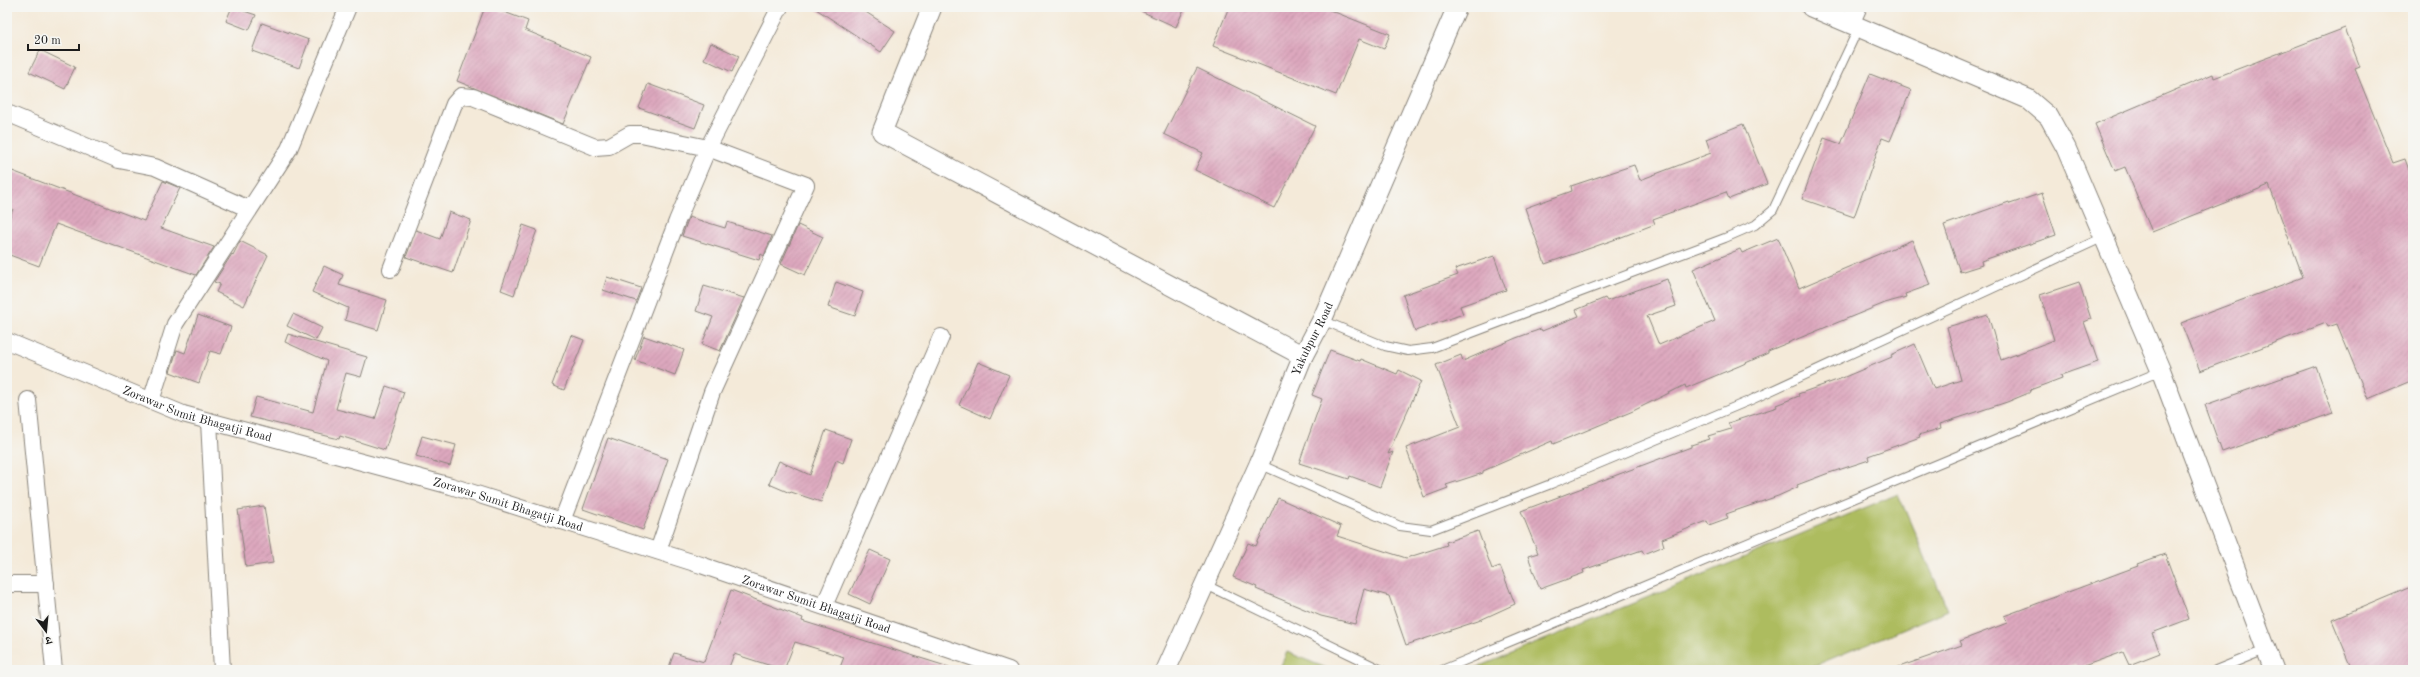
<svg xmlns="http://www.w3.org/2000/svg" width="2420" height="677" font-family="'Old Standard TT','Noto Serif Devanagari',serif">
	<defs>
		<pattern id="building-hatch" width="6" height="6" patternUnits="userSpaceOnUse"><rect width="6" height="6" fill="#dda7be"/><path d="M-1 1l2-2M0 6l6-6M5 7l2-2" fill="none" stroke="#bd8fa3"/></pattern>
	</defs>
	<rect width="100%" height="100%" fill="#f6f6f2"/>
	<filter id="ink" filterUnits="userSpaceOnUse"><feTurbulence type="fractalNoise" baseFrequency=".025" numOctaves="2"/><feDisplacementMap in="SourceGraphic" scale="8" xChannelSelector="R" yChannelSelector="G"/><feConvolveMatrix kernelMatrix="1 2 1 2 8 2 1 2 1" color-interpolation-filters="sRGB"/></filter>
	<filter id="wash" filterUnits="userSpaceOnUse"><feTurbulence type="fractalNoise" baseFrequency=".012" numOctaves="4" result="noise"/><feDisplacementMap in="SourceGraphic" scale="16" xChannelSelector="R" yChannelSelector="G"/><feGaussianBlur stdDeviation="0.9" result="paint"/><feColorMatrix in="noise" values="0 0 0 0 0 0 0 0 0 0 0 0 0 0 0 0 0 1.4 0 .05"/><feComposite in="paint" operator="in"/></filter>
	<g filter="url(#wash)">
		<rect width="100%" height="100%" fill="#f4ead9"/>
		<path fill="#adbc5f" stroke="#646c3e" d="M1898,494l50,116 -144,60h-333z
			M1287,652l44,18h-52z"/>
		<g id="blocks">
			<path fill="url(#building-hatch)" d="M232,7l24,8 -7,15 -23,-9z
				M485,7h6l37,14 -3,9 66,27 -28,67 -106,-43z
				M813,7h45l37,24 -14,21z
				M1132,7h53l-9,20z
				M1229,7h93l68,27 -6,15 -25,-10 -23,56 -123,-49z
				M262,23l47,17 -10,28 -47,-17z
				M2345,28l15,39 -5,2 38,94 12,-4 8,22v199l-45,19 -31,-75 -9,3 -2,-4 -126,48 -19,-48 122,-46 -34,-92 -117,47 -27,-65 -10,4 -20,-47 118,-50 1,4z
				M711,43l28,13 -7,16 -28,-13z
				M40,50l35,17 -10,22 -36,-17z
				M1197,68l118,58 -41,82 -79,-38 8,-17 -39,-19z
				M1870,74l41,16 -21,51 -8,-3 -28,79 -52,-18 22,-61 17,6z
				M648,84l56,21 -9,23 -56,-20z
				M1743,124l24,60 -38,15 -3,-7 -73,27 2,5 -36,14 -74,26 -20,-56 47,-17 -1,-5 63,-21 6,15 71,-27 -5,-14z
				M7,169l137,52 19,-40 17,7 -19,40 53,19 -18,28 -140,-51 -17,42 -32,-12v-30l6,-15 -6,-3z
				M2042,193l14,42 -75,26 1,4 -22,7 -16,-47 65,-23 1,2z
				M449,212l22,8 -18,53 -47,-16 10,-27 24,9z
				M689,217l36,11 2,-6 45,14 -8,20 -3,-2 -2,6 -77,-24z
				M523,225l14,5 -23,65 -13,-5z
				M798,225l25,12 -18,38 -24,-11z
				M1778,238l21,50 113,-48 18,45 -25,9 1,3 -21,6 -117,48v2l-29,13 -53,22 -1,-3 -52,26 -50,21 -30,12 -1,-3 -69,30v2l-37,12 2,3 -24,9 -18,-49 54,-21 -24,-62 25,-10 2,6 53,-23 25,-9 1,2 37,-15 -3,-6 29,-12 2,3 60,-22 9,27 -29,10 12,29 56,-24 -22,-52 47,-20 2,4z
				M240,241l28,14 -24,51 -28,-14 4,-8 -6,-2 18,-28 1,1z
				M1494,256l12,34 -46,16 3,8 -48,17 -12,-36 55,-20 -3,-6z
				M324,266l19,9 -4,10 48,15 -9,30 -33,-10 3,-12 -36,-16z
				M607,277l34,11 -5,13 -33,-11z
				M836,282l27,10 -8,24 -27,-9z
				M2079,282l12,37 -7,3 14,40 -37,13 1,3 -32,12 1,2 -24,10 -67,22 1,4 -22,7 1,2 -52,19 1,4 -43,14 -29,11 1,2 -20,9 -52,18 2,4 -19,7 -2,-4 -45,18 2,7 -20,8 -2,-4 -59,20 1,3 -44,16 -12,-33 10,-3 -17,-42 170,-64v-2l19,-6 -2,-3 23,-7 -3,-6 49,-16 -1,-2 23,-9 -1,-2 42,-15 52,-22 -1,-2 24,-11 19,45 27,-9 -14,-53 41,-12 13,45 53,-20 -14,-45z
				M704,286l40,12 -24,53 -18,-7 11,-27 -17,-6z
				M293,314l29,14 -6,12 -29,-14z
				M198,315l33,12 -10,27 -11,-3 -11,32 -29,-11 7,-22 8,3z
				M288,334l79,23 -6,20 -15,-4 -10,36 39,10 11,-33 18,6 -19,58 -45,-14 -1,3 -89,-22 6,-20 57,15 14,-51 -42,-19z
				M571,335l13,5 -20,50 -12,-5z
				M644,336l40,14 -9,25 -40,-15z
				M1330,350l30,11 1,-2 36,15 2,-4 22,11 -33,73 5,-2 -13,35 -30,-11 -1,3 -50,-16 23,-64 -10,-4z
				M978,362l31,13 -19,44 -31,-14z
				M2316,366l17,47 -111,39 -17,-47z
				M826,430l25,9 -8,24 -7,-3 -15,42 -30,-10 -1,1 -21,-9 10,-23 31,14z
				M422,436l34,9 -6,21 -34,-10z
				M608,438l60,21 -25,71 -60,-21z
				M1278,498l63,28 -4,10 69,22 41,-13 -1,-3 32,-11 14,38 8,-3 15,38 -37,17 -72,24 -17,-49 -25,-7 -9,35 -34,-8 -65,-27 1,-2 -24,-10 15,-34 8,3z
				M264,506l9,57 -27,4 -8,-57z
				M870,550l20,9 -20,45 -21,-10z
				M2165,554l24,65 -37,14 8,20 -31,12 -6,-13 -45,16 -2,-4 -17,6h-162l-1,-2 66,-23 -2,-4 47,-18 -3,-7 134,-50 -1,-2z
				M2413,586v84h-60l-21,-50z
				M731,590l72,28 -1,3 147,46v3h-110l5,-13 -49,-15 -11,28 -50,-16 -6,16h-60l6,-17 30,9z"/>
		</g>
	</g>
	<g filter="url(#ink)">
		<use href="#blocks" fill-opacity="0" stroke="#88837a" stroke-width="1"/>
		<g fill="none" stroke-linecap="round" stroke-linejoin="round">
			<defs>
				<path id="service" d="M1322,320l63,26 23,5 24,-3 293,-110 30,-13 18,-15 86,-183
					M1259,464l141,62 31,4 120,-46 200,-84 353,-163
					M1206,585l176,85
					M1442,670l719,-299
					M2216,670l49,-20"/>
				<g id="minor">
					<path d="M7,113l112,47 36,7 94,42"/>
					<path d="M391,269l63,-165 7,-8 12,1 122,50 14,-1 21,-12h11l67,14 98,37 -94,207 -54,159"/>
					<path id="s1" d="M7,341l176,73 268,72 250,79 308,105"/>
					<path d="M28,400l26,270"/>
					<path d="M151,401l24,-77 114,-175 59,-142"/>
					<path d="M209,421l13,249"/>
					<path d="M562,521l115,-300 31,-73 72,-141"/>
					<path d="M7,584h39"/>
					<path d="M824,606l117,-269"/>
				</g>
				<g id="tertiary">
					<path d="M932,7l-50,125 421,224"/>
					<path d="M1811,7l217,92 21,18 17,31 95,223 113,299"/>
					<path d="M1850,23l7,-16"/>
					<path id="s2" d="M1166,670l93,-206 44,-108 19,-36 135,-313"/>
				</g>
			</defs>
			<use href="#service" stroke="#88837a" stroke-width="10"/>
			<use href="#minor" stroke="#88837a" stroke-width="18"/>
			<use href="#tertiary" stroke="#88837a" stroke-width="21"/>
			<use href="#service" stroke="#fff" stroke-width="8"/>
			<use href="#minor" stroke="#fff" stroke-width="16"/>
			<use href="#tertiary" stroke="#fff" stroke-width="19"/>
		</g>
	</g>
	<g text-anchor="middle" stroke-width="3.5" stroke-linejoin="round" paint-order="stroke">
		<g font-size="12" fill="#1c1c1c" stroke="#f6f6f2">
			<text dy="4" stroke="none"><textPath href="#s2" startOffset="362">Yakubpur Road</textPath></text>
			<text dy="4" stroke="none"><textPath href="#s1" startOffset="204">Zorawar Sumit Bhagatji Road</textPath></text>
			<text dy="4" stroke="none"><textPath href="#s1" startOffset="528">Zorawar Sumit Bhagatji Road</textPath></text>
			<text dy="4" stroke="none"><textPath href="#s1" startOffset="852">Zorawar Sumit Bhagatji Road</textPath></text>
		</g>
	</g>
	<rect width="2420" height="677" fill="none" stroke="#f6f6f2" stroke-width="24"/>
	<g transform="translate(46 631) rotate(164)" stroke="#f6f6f2" stroke-width="3" paint-order="stroke">
	<path d="M0-3L7 15L0 10L-7 15Z" fill="#1c1c1c"/>
	<text y="-6" font-size="11" font-weight="bold" text-anchor="middle" fill="#1c1c1c">उ</text>
	</g>
	<path d="M28 44v6h51v-6" fill="none" stroke="#1c1c1c" stroke-width="2"/>
	<text x="34" y="44" font-size="12" fill="#1c1c1c" stroke="#f6f6f2" stroke-width="3" paint-order="stroke">20 m</text>
</svg>
